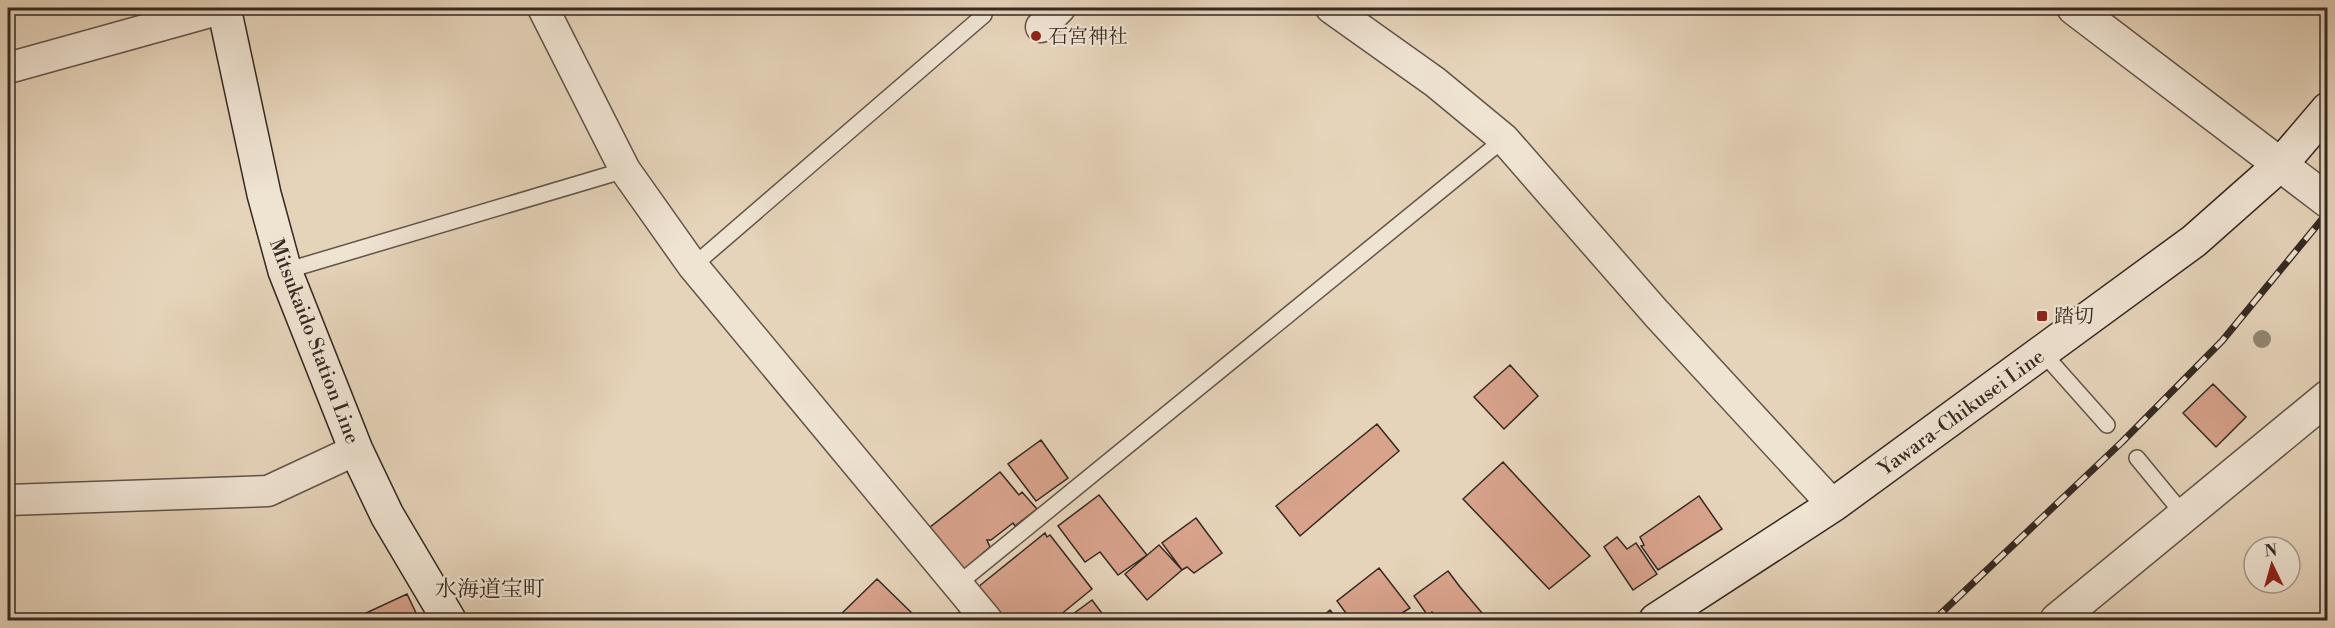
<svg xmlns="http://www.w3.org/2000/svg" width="2335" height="628" font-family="'Libre Bodoni','Noto Serif JP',serif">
	<rect width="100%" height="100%" fill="#e6d4ba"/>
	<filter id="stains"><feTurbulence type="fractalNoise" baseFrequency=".00333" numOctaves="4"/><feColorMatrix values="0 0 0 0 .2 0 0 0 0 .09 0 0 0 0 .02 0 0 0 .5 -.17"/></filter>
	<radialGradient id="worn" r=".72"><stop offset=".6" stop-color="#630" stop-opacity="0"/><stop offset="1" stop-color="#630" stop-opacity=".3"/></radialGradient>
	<path fill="#d8a28b" stroke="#352923" stroke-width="1.5" d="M1510,365l28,31 -34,33 -30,-32z
		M2213,384l33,33 -30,30 -33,-34z
		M1377,424l22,27 -99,85 -24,-30z
		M1041,440l27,38 -32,23 -28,-37z
		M1503,462l87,94 -41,33 -86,-90z
		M1000,472l19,23 3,-3 15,17 -22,17 -2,-3 -22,17h-4l3,7 -28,24 -33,-43z
		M1099,495l48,60 -29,20 -18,-23 -15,10 -27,-36z
		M1699,496l23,33 -64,41 -17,-24 3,-1 -4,-8z
		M1196,518l26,35 -28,20 -7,-6 -5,3 -20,-27z
		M1045,533l2,4 3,-2 42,54 -38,31h-49l-27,-33z
		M1617,537l10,12 9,-6 21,31 -24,16 -29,-43z
		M1159,545l23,25 -35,30 -22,-26z
		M1379,568l31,40 -8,5 5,7h-56l-14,-19z
		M1448,571l12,16 28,33h-49l-7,-8 -4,4 -14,-20z
		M877,579l42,41h-84z
		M407,594l11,23 -7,3h-60z
		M1092,600l15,20h-42z
		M1330,610l8,10h-20z
		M961,611l8,9h-21z"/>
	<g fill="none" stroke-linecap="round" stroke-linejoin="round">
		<defs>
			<path id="service" d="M693,266l291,-251
				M285,271l340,-101
				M2043,353l64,72
				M2137,458l47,57
				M958,584l546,-445"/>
			<path id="minor" d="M543,8l82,162 68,96 294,354
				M1331,8l104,74 69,57 152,174 177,192
				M1041,27l19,-19
				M8,68l216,-60
				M8,500l260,-9 88,-41"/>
			<path id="tertiary" d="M2074,8l254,193
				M2057,620l271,-223"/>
			<path id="secondary" d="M224,8l40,186 21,77 71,179 31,65 62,105
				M1656,620l177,-115 361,-264 87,-77 47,-55"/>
		</defs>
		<use href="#service" stroke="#615449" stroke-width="18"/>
		<use href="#minor" stroke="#615449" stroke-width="33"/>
		<use href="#tertiary" stroke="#615449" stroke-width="36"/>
		<use href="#secondary" stroke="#352923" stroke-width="36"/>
		<use href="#service" stroke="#efe3d2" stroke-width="15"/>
		<use href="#minor" stroke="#efe3d2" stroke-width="30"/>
		<use href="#tertiary" stroke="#efe3d2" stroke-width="33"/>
		<use href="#secondary" stroke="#efe3d2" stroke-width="33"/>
		<defs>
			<path id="rail" d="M1934,620l188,-178 100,-101 106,-129"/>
		</defs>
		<use href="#rail" stroke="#352923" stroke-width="7"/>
		<use href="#rail" stroke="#efe3d2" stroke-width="4.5" stroke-dasharray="14" stroke-linecap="butt"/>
	</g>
	<circle fill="#938672" cx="2262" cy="339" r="9"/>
	<g fill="#8f2418" stroke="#efe3d2" stroke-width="2">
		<circle cx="1036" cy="36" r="6"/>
		<rect x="2036" y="310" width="12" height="12" rx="3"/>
	</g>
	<g text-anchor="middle" stroke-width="4.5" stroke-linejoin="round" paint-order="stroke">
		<g font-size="20" fill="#352923" stroke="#efe3d2" text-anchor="start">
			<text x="1048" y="43">石宮神社</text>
			<text x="2054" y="323">踏切</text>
		</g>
		<g font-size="20" fill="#352923" stroke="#efe3d2">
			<text transform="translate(315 341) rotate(69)" y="7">Mitsukaido Station Line</text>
			<text transform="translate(1961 412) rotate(-36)" y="7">Yawara-Chikusei Line</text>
		</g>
		<g font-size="22" fill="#352923" stroke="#efe3d2">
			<text x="490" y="596">水海道宝町</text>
		</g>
	</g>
	<rect width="2335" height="628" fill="none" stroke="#e6d4ba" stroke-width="30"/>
	<rect x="9" y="9" width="2317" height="610" fill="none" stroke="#352923" stroke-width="3"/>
	<rect x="15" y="15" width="2305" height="598" fill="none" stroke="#352923" stroke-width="1.5"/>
	<g transform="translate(2272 565) rotate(355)"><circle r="28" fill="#efe3d2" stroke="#a5998c" stroke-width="1.5"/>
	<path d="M0-4.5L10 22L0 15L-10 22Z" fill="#8f2418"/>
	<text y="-9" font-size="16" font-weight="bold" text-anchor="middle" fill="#352923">N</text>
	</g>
	<rect width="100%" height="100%" filter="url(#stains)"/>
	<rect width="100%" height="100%" fill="url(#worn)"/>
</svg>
